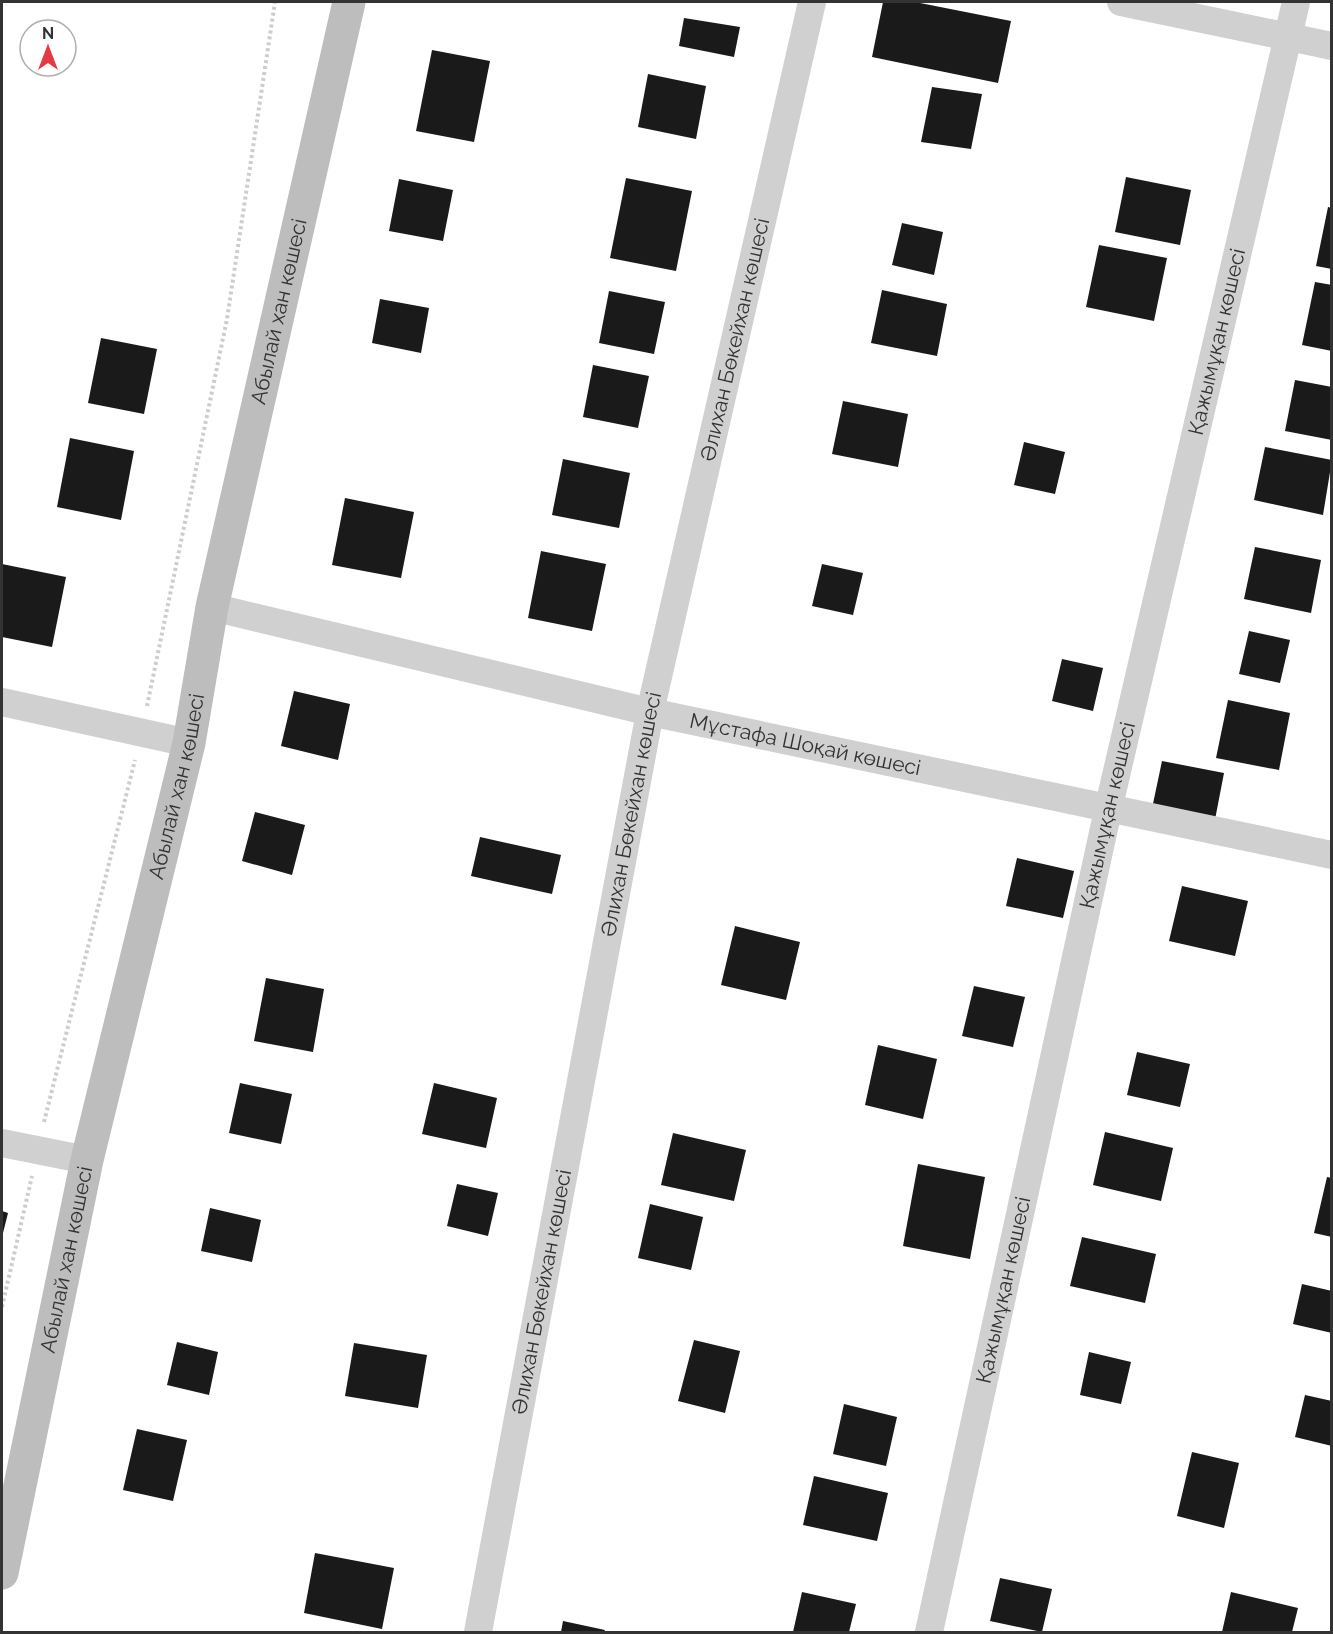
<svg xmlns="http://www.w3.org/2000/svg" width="1333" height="1634" font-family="Raleway,sans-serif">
	<rect width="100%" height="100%" fill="#fff"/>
	<path fill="#1a1a1a" d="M883,2h32l96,19 -13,62 -126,-26z
		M684,18l56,9 -6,30 -55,-11z
		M432,50l58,11 -16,81 -58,-11z
		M648,74l58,12 -10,53 -58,-12z
		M932,87l50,7 -11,55 -50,-7z
		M1126,177l65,13 -11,55 -65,-13z
		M626,178l66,13 -16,80 -66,-13z
		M399,179l54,11 -10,51 -54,-10z
		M1328,207l4,1v61l-16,-3z
		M902,223l41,9 -9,43 -42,-10z
		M1099,245l68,13 -13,63 -68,-14z
		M1315,282l17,3v66l-30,-6z
		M882,290l65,14 -10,52 -66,-13z
		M609,291l56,11 -11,52 -55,-11z
		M380,299l49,9 -8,45 -49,-10z
		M101,338l56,11 -13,65 -56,-11z
		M593,365l56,11 -11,52 -55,-11z
		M1295,380l37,7v53l-47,-9z
		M843,401l65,13 -10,53 -66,-13z
		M70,438l64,13 -13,69 -64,-13z
		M1024,442l41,10 -10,42 -41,-9z
		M1265,447l67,13 -9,55 -69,-15z
		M563,459l67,14 -11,55 -67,-13z
		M345,498l69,14 -13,66 -69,-13z
		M1255,547l66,13 -10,53 -67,-14z
		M541,551l65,13 -14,67 -64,-13z
		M2,564l64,13 -14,70 -50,-10z
		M822,564l41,9 -10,42 -41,-9z
		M1249,631l41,9 -10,43 -41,-9z
		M1062,659l41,9 -10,43 -41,-10z
		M294,691l56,13 -12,56 -57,-14z
		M1228,700l62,13 -11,57 -63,-12z
		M1162,761l62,12 -11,57 -63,-12z
		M255,812l50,13 -13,50 -50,-14z
		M480,837l81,18 -9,39 -81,-18z
		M1017,858l57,13 -11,47 -57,-12z
		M1182,886l66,15 -13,55 -66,-15z
		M735,926l65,16 -14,58 -65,-15z
		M266,978l58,11 -11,63 -59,-11z
		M974,986l51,11 -12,50 -51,-11z
		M878,1045l59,14 -14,60 -58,-14z
		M1137,1052l53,12 -10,43 -53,-12z
		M240,1083l52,11 -11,50 -52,-11z
		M434,1083l63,15 -11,50 -64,-14z
		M1105,1132l68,16 -12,53 -68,-16z
		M673,1133l73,17 -12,51 -73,-16z
		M918,1164l67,13 -15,82 -67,-13z
		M1327,1177l5,1v59l-18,-4z
		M457,1184l41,9 -10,43 -41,-10z
		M650,1204l53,13 -12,53 -53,-12z
		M210,1208l51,12 -9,42 -51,-11z
		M2,1211l6,2 -6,24z
		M1082,1237l74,17 -11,49 -75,-17z
		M1302,1284l30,7v42l-39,-9z
		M694,1340l46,11 -15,62 -47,-12z
		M177,1342l41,10 -9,43 -42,-10z
		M354,1343l73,12 -9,53 -73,-12z
		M1089,1352l42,10 -10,42 -41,-9z
		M1305,1395l27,6v45l-37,-9z
		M844,1404l53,13 -11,49 -53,-12z
		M137,1429l50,11 -14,61 -50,-11z
		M1192,1452l47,11 -15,65 -47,-12z
		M814,1476l74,17 -11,48 -74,-16z
		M315,1553l79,15 -12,61 -78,-16z
		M1000,1578l52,11 -10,43 -52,-11z
		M802,1592l54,12 -7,28h-56z
		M1231,1592l67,16 -6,24h-70z
		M563,1621l42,9 -1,2h-43z"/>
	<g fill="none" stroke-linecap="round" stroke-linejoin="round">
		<path stroke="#cdcdcd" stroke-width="4" stroke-dasharray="3 3" stroke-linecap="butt" d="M147,706l80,-387 48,-317
			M44,1122l91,-362
			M2,1307l30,-131"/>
		<g stroke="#d0d0d0" stroke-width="28">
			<path d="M1121,2l211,44"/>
			<path id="s1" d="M212,607l438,105 682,143"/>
			<path d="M2,702l187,41"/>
			<path d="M2,1143l85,17"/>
			<path id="s2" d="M478,1632l172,-920 162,-710"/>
			<path id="s3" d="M929,1632l179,-822 188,-808"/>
		</g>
		<path stroke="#bdbdbd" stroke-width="33" id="s4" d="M2,1573l85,-413 102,-417 23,-136 137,-605"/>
	</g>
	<g text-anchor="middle" stroke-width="6" stroke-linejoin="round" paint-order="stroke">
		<g font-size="21" fill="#333" stroke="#fff">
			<text dy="7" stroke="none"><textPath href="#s4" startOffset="1292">Абылай хан көшесі</textPath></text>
			<text dy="7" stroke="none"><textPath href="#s2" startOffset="1318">Әлихан Бөкейхан көшесі</textPath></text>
			<text dy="7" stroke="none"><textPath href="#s3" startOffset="1322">Қажымұқан көшесі</textPath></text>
			<text dy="7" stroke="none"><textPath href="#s1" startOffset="609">Мұстафа Шоқай көшесі</textPath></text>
			<text dy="7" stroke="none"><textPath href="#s4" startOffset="806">Абылай хан көшесі</textPath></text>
			<text dy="7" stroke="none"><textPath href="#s2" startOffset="832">Әлихан Бөкейхан көшесі</textPath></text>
			<text dy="7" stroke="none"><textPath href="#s3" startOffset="836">Қажымұқан көшесі</textPath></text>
			<text dy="7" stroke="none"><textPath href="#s4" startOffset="320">Абылай хан көшесі</textPath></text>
			<text dy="7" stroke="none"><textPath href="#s3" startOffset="350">Қажымұқан көшесі</textPath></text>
			<text dy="7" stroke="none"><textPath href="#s2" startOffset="346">Әлихан Бөкейхан көшесі</textPath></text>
		</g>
	</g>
	<rect width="1333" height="1634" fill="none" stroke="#333333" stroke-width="6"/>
	<g transform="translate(48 48)"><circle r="28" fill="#ffffff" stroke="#adadad" stroke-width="1.5"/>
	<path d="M0-4.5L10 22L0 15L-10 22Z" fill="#e63946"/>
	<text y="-9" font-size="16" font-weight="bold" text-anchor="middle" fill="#333333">N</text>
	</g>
</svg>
